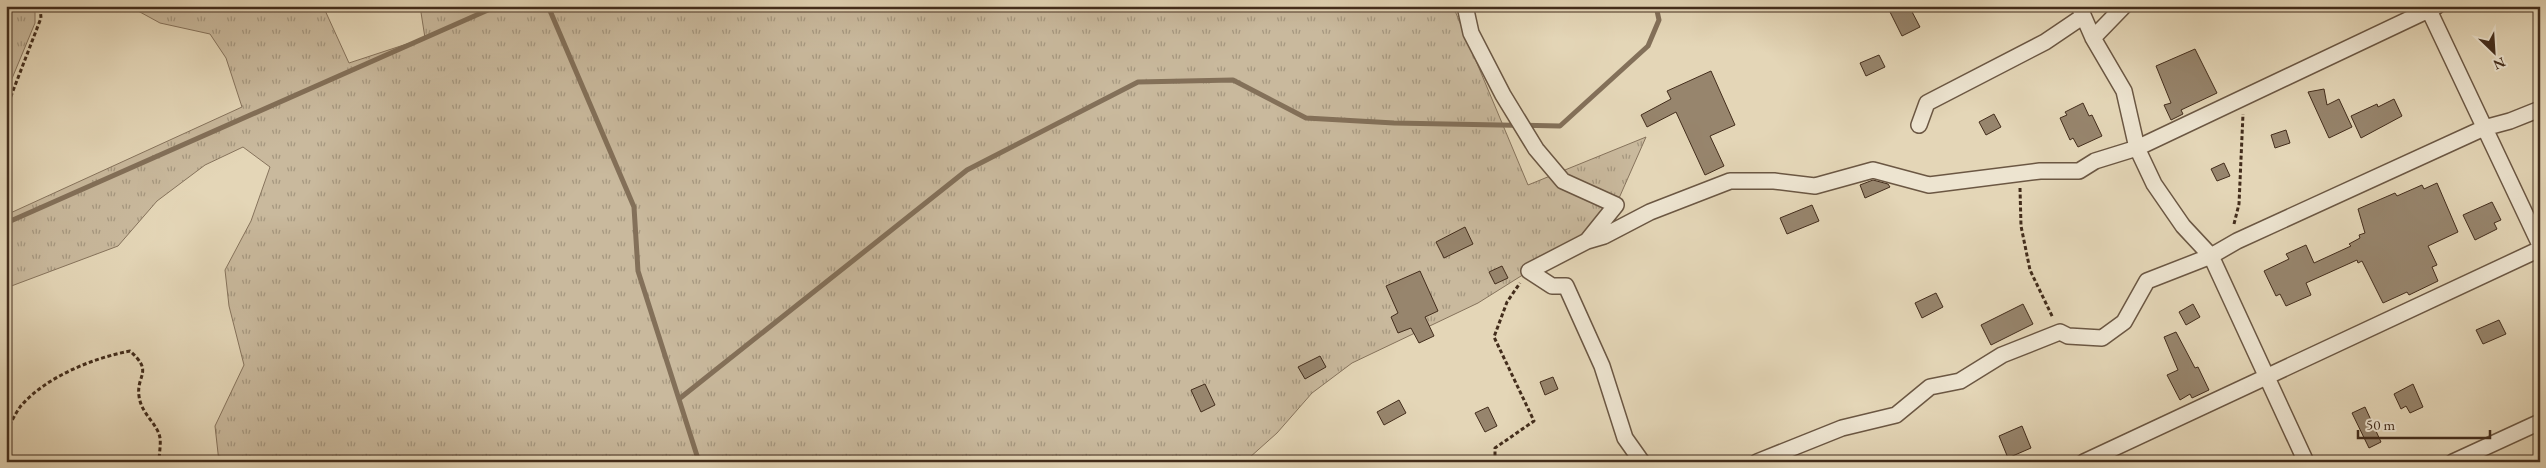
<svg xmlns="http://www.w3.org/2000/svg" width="2546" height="468" font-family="'EB Garamond',serif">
	<defs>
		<pattern id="grass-tufts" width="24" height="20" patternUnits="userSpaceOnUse" patternTransform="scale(1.25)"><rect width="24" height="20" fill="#c9b99d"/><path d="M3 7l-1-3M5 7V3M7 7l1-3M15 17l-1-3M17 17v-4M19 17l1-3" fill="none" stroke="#a5977f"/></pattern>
	</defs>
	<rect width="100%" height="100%" fill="#e4d6b7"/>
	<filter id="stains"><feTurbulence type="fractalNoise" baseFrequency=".004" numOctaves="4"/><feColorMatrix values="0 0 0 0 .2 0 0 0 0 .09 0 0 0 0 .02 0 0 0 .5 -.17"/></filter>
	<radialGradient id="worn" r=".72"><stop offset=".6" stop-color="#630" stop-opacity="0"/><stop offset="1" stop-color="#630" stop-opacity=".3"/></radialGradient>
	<path fill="url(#grass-tufts)" stroke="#86735c" d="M6,6h29v17l-29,70z
		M129,6h194l26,57 76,-25 -5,-32h1033l75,179 118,-48 -30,68 -29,36 -58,30 -51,32 -126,60 -40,30 -35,40 -28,25 -16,-2 -35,6h-979l-4,-36 29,-61 -15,-59 -4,-36 26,-49 19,-54 -27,-20 -38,18 -48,36 -39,45 -112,42v-73l236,-108 -16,-49 -16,-24 -50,-11z"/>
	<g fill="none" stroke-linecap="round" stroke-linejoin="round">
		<path stroke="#837059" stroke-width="5" d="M548,6l86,201 4,64 61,191
			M6,223l491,-217
			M679,399l288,-229 171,-88 95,-2 73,38 88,5 166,3 88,-80 11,-26 -3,-14"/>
	</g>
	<path fill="#97856d" stroke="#432d1c" d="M1887,6h22l11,21 -18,9z
		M2195,49l22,44 -36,17 2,4 -12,6 -7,-15 7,-2 -15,-37z
		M1879,55l6,12 -19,9 -6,-13z
		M1711,71l24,54 -25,11 14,30 -19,9 -29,-63 -29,15 -6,-12 30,-16 -4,-8z
		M2324,89l3,16 12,-6 13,28 -23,11 -21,-46z
		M2394,99l8,17 -41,22 -10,-22 26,-12 1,3z
		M2083,103l6,13 3,-1 10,21 -24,11 -5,-9 -3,2 -10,-22 7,-3 -2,-3z
		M1994,114l7,13 -15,8 -7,-13z
		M2286,130l4,13 -15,5 -4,-13z
		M2224,163l6,13 -13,5 -6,-12z
		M1873,180l15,4 2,3 -25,11 -5,-13z
		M2437,183l21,49 -30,14 9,19 -5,2 6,14 -29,14 -2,-3 -24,11 -21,-42 -4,2 -1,-3 -51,23 5,12 -25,11 -6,-12 -4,2 -12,-25 25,-12 -3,-5 20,-9 8,18 37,-17 -2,-2 11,-6 -1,-3 6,-2 -7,-24 37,-16 2,3 25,-11 2,4z
		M2492,202l9,18 -7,3 3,6 -22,11 -12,-25z
		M1812,205l7,16 -32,13 -7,-16z
		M1465,227l8,17 -29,14 -8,-16z
		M1502,266l6,12 -13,6 -6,-12z
		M1420,271l18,40 -13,6 9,19 -15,7 -8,-15 -13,5 -7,-16 7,-4 -12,-27z
		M1936,293l7,14 -21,11 -7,-15z
		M2023,304l10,20 -42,21 -10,-20z
		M2193,304l7,13 -14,8 -7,-13z
		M2499,320l7,14 -23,10 -7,-14z
		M2176,332l19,36 3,-1 11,23 -17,8 -2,-4 -10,6 -13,-25 11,-5 -14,-33z
		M1320,356l6,11 -21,12 -7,-12z
		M1553,377l5,12 -13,6 -5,-13z
		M1205,384l10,21 -14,7 -10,-22z
		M2413,384l10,23 -13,6 -4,-7 -5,3 -7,-15z
		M1399,400l7,13 -22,12 -7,-13z
		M1488,407l9,19 -12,6 -10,-19z
		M2365,407l16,35 -12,6 -17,-35z
		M2022,426l9,22 -23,10 -9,-22z"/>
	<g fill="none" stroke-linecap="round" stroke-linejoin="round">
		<defs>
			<path id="street" d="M1465,6l6,27 32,62 33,54 27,32 53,24 -29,36 -58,30 23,15h14l36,80 23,72 17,24
				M2079,6l14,32 31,53 13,57 17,36 29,42 28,30 95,206
				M2427,6l113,239
				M2093,38l31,-32
				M1919,125l8,-22 118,-61 37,-25
				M1587,241l17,-5 46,-24 80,-31h44l41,5 58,-16 56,15 111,-14h39l16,-10 42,-13 300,-142
				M1757,462l85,-34 54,-13 34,-28 30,-6 42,-26 58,-23 8,4 34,2 22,-16 23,-41 64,-25 26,-15 247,-113 26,-7 30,-12
				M2084,462l456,-213
				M2453,462l87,-40"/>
		</defs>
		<use href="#street" stroke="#6b5743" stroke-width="18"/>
		<path stroke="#432d1c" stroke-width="3" stroke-dasharray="4 2.5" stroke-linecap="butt" d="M6,109l35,-91 -1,-12
			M2020,188l1,38 9,44 23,48
			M2234,224l5,-20 4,-90
			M6,431c5,-8 9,-17 14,-24 25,-30 73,-49 110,-56 24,21 6,24 9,45 2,18 19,28 21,42 1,7 -1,16 -1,24
			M1495,462v-14l39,-27 -40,-84 13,-35 13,-19"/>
		<use href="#street" stroke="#ede4d0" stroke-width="15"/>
	</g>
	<rect width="2546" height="468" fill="none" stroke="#e4d6b7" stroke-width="25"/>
	<rect x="8" y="8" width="2531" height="453" fill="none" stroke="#432d1c" stroke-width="2.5"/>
	<rect x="12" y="12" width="2521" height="443" fill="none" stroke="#432d1c"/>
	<g transform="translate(2494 52) rotate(155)" stroke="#ede4d0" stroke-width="4" paint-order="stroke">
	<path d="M0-4L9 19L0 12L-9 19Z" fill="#432d1c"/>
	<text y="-8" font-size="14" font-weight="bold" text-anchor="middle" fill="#432d1c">N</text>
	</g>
	<path d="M2358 430v8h132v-8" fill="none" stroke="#432d1c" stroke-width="2.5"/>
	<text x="2366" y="430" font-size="15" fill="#432d1c" stroke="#ede4d0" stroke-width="4" paint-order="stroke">50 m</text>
	<rect width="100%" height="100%" filter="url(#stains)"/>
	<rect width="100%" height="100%" fill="url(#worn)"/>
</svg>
